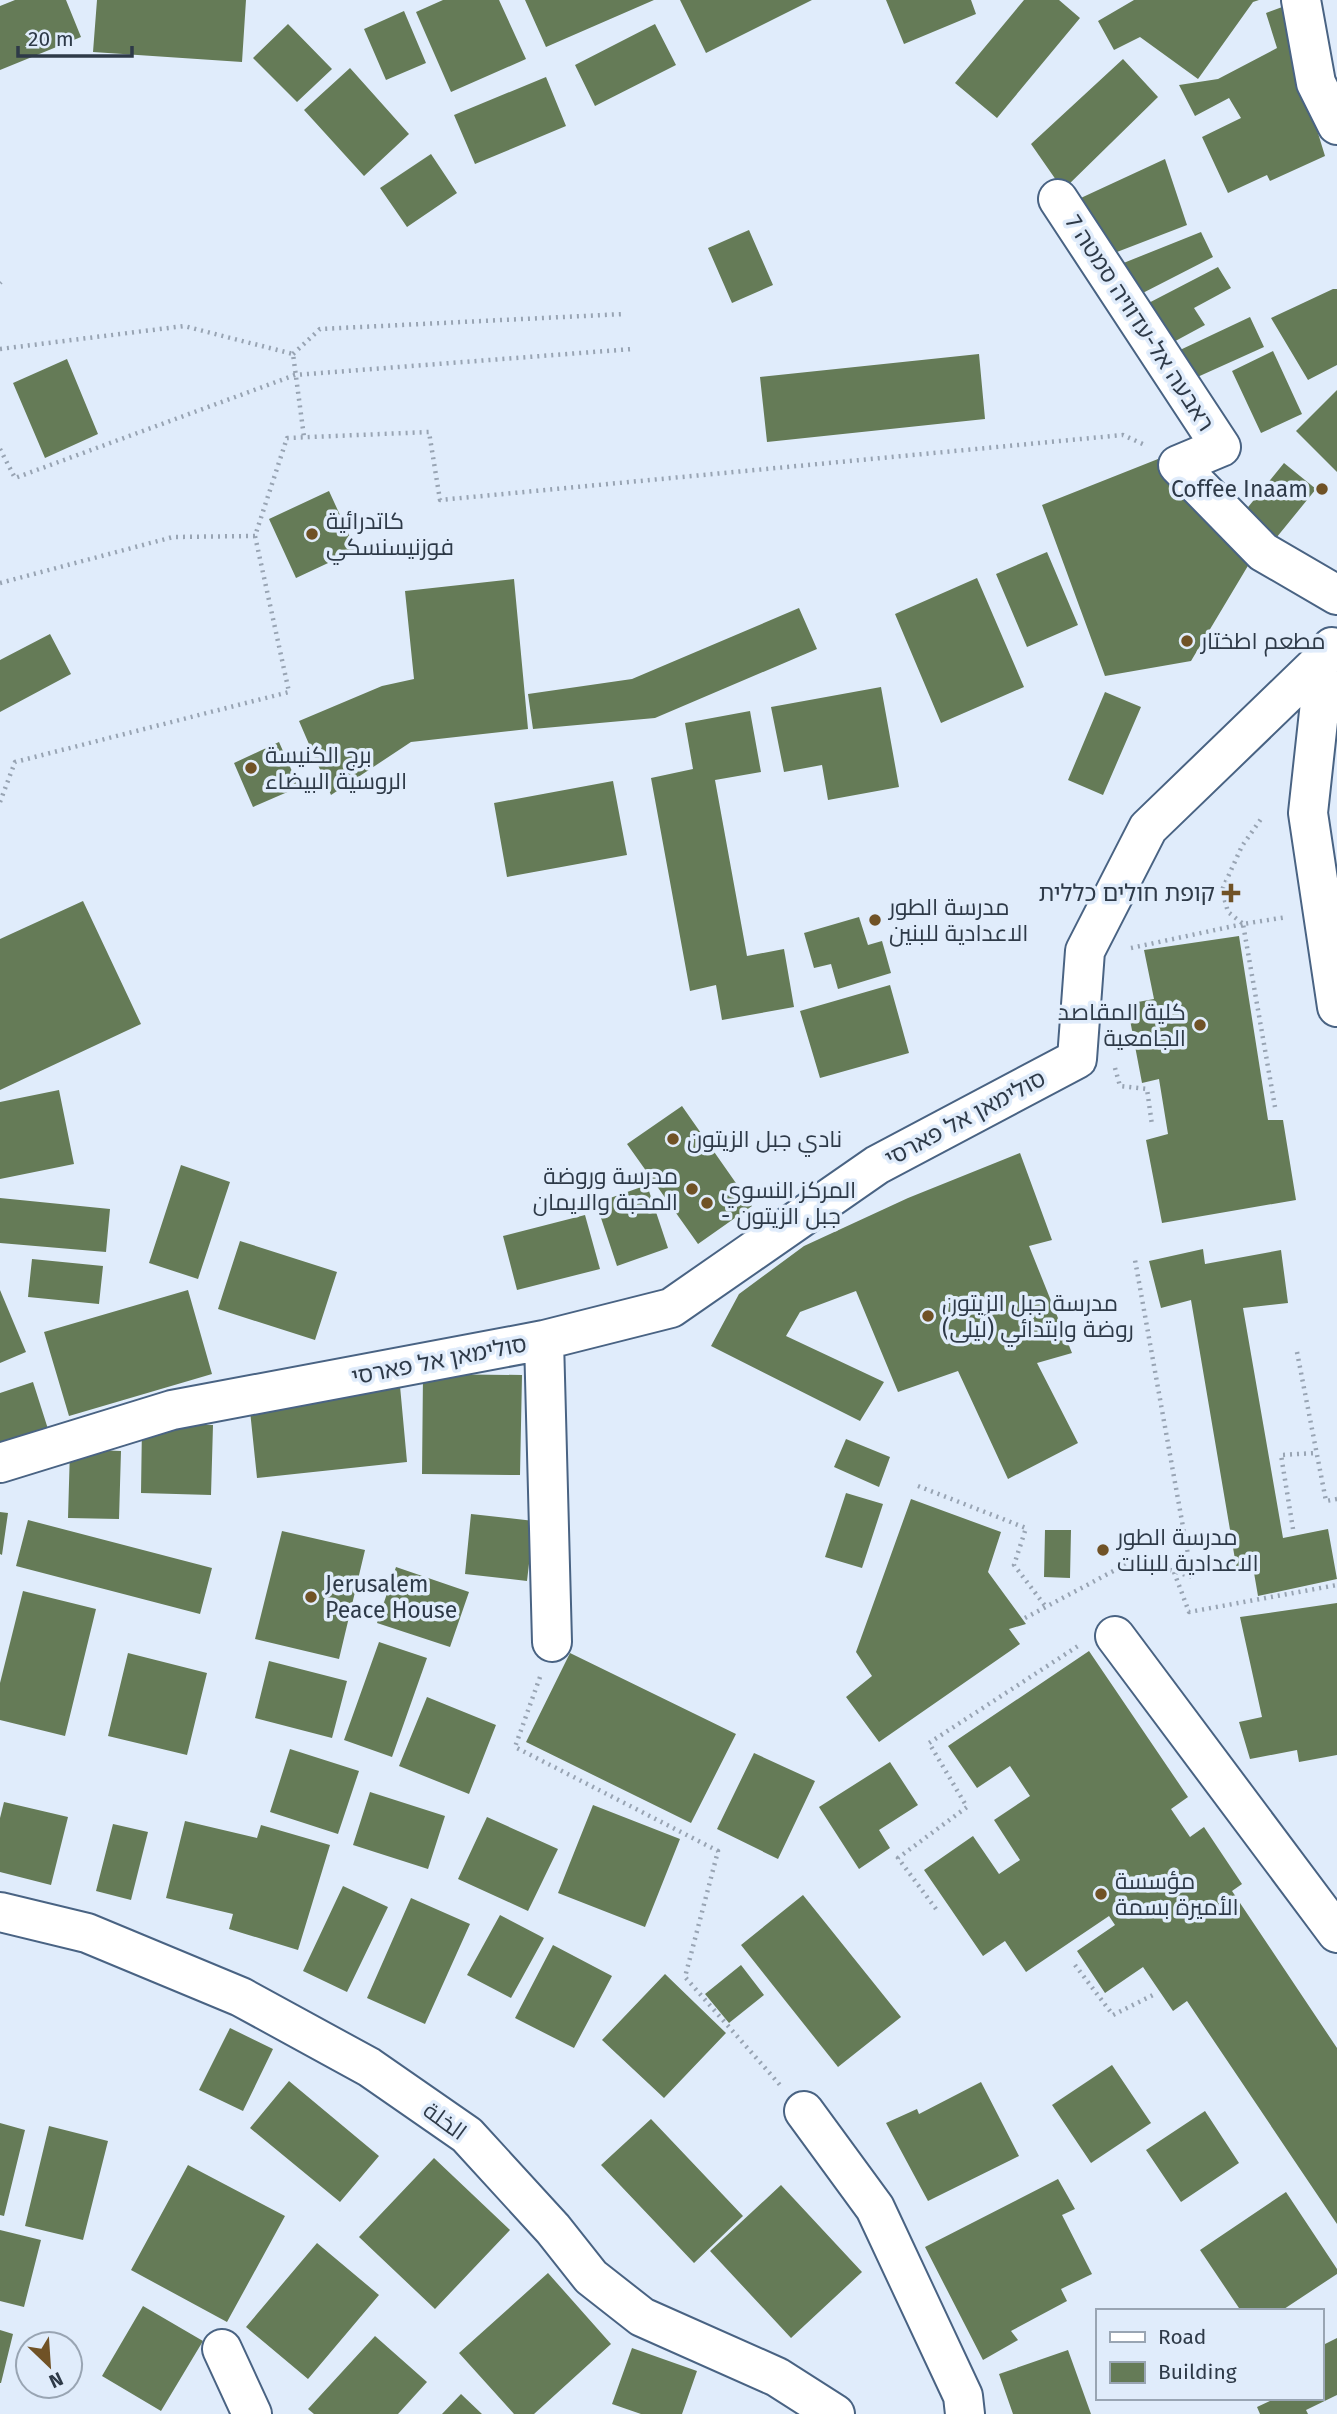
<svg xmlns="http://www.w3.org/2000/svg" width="1337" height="2414" font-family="'Fira Sans',Cairo,'Noto Sans Hebrew',sans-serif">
	<rect width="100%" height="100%" fill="#e0ecfb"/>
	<path fill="#657b57" d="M15,0h51l15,37 -81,33v-64z
		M97,0h149l-4,62 -149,-10z
		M443,0h56l27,59 -75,33 -35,-80z
		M525,0h129l-108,47z
		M680,0h132l-106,53z
		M886,0h85l5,14 -72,30z
		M1024,0h35l21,18 -83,100 -42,-35z
		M1134,0h125l-6,2 -55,77 -58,-42 -26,13 -16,-29z
		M1293,3l6,68 26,85 -55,25 -3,-6 -39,18 -26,-56 39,-19 -12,-20 -34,18 -16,-31 39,-6 59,-31 -11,-35z
		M404,11l22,52 -40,17 -22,-51z
		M288,24l44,45 -35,33 -44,-44z
		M655,24l21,41 -81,41 -20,-41z
		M1123,59l35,38 -95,93 -32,-46z
		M350,68l59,66 -45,42 -60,-66z
		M546,77l20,49 -91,38 -21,-49z
		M431,154l26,39 -50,34 -27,-39z
		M1165,159l22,66 -83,32 -34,-54z
		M749,230l24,55 -41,18 -24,-55z
		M1201,232l12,25 -80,41 -22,-30z
		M1218,267l13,21 -37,20 11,17 -37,20 -29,-37z
		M1333,289h4v76l-29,15 -37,-62z
		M1250,317l14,30 -71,32 -13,-29z
		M1273,351l29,63 -41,19 -29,-62z
		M979,354l6,65 -218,23 -7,-65z
		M67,359l31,75 -53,24 -32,-75z
		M1337,390v82l-41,-41z
		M1158,459l46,51 51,44 -64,107 -86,15 -63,-171z
		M1284,463l32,26 -44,54 -32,-26z
		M329,491l27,59 -60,28 -27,-59z
		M1047,552l31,73 -51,22 -31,-73z
		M977,578l47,109 -83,36 -46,-109z
		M514,579l14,150 -117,13 -80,53 -32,-74 83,-35 32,-7 -9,-88z
		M799,608l18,41 -162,69 -122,11 -5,-35 104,-15z
		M50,634l21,40 -71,38v-52z
		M881,687l18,100 -71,13 -6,-35 -38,7 -13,-65z
		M1105,692l36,15 -38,88 -35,-15z
		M750,711l11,61 -46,8 32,176 37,-7 10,58 -72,13 -6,-35 -26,6 -39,-213 42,-9 -8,-46z
		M279,742l20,45 -46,20 -19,-44z
		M613,781l14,74 -120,22 -13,-74z
		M83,901l58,123 -141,66v-151z
		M859,917l9,28 14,-4 9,32 -53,16 -7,-25 -17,4 -10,-35z
		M1239,936l29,184h15l13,80 -134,23 -16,-83 22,-6 -9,-55 -17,4 -15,-79 27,-5 -10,-49z
		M890,985l19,68 -89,25 -20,-67z
		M59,1090l15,74 -74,15v-77z
		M682,1106l70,100 -54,38 -71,-100z
		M1020,1153l32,87 -23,6 43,107 -35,10 41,80 -70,36 -50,-108 -60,21 -42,-101 -56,21 -14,24 98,46 -24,39 -149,-75 28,-52 65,-48 104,-48z
		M181,1165l49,17 -32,97 -49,-16z
		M647,1185l21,63 -51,18 -21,-63z
		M0,1198l110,11 -4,43 -106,-9z
		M585,1215l15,54 -83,21 -14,-54z
		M240,1241l97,31 -22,68 -97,-31z
		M1203,1249l2,15 76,-14 7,53 -45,5 40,230 45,-9 9,50 -79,17 -5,-29 -16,4 -46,-271 -30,8 -12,-47z
		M32,1259l71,7 -4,38 -71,-7z
		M0,1290l26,62 -26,11z
		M188,1290l24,84 -143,42 -25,-84z
		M423,1374l99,1 -2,100 -98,-1z
		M33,1382l15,47 -48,16v-52z
		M400,1386l7,76 -150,16 -8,-77z
		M142,1424l71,1 -2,70 -70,-2z
		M846,1439l44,18 -11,30 -45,-20z
		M70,1449l51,2 -2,68 -51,-1z
		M846,1493l37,11 -21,64 -37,-11z
		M911,1499l90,33 -13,40 38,52 -17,5 11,15 -141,98 -33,-45 26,-21 -16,-24z
		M0,1512l8,1 -6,42 -2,-1z
		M471,1514l63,7 -7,60 -62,-7z
		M28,1520l184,48 -12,46 -184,-48z
		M1045,1530h26l-1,48 -26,-1z
		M282,1531l83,19 -26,109 -84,-20z
		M396,1567l73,25 -19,55 -73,-24z
		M23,1591l73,18 -31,127 -65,-16v-37z
		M1337,1603v152l-38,7 -2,-12 -47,9 -11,-37 23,-5 -22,-100z
		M379,1642l48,16 -35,99 -48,-17z
		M1089,1651l99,146 -17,12 19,28 14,-10 38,57 -10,7 105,157v176l-150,-223 -14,10 -30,-44 -38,26 -28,-42 38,-26 -6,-9 -83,56 -21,-31 -22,15 -59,-86 49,-34 26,38 21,-14 -26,-40 36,-24 -20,-30 -33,22 -29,-42z
		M128,1653l79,20 -20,82 -79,-19z
		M570,1653l166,81 -45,89 -165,-81z
		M269,1661l78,20 -15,57 -77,-20z
		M427,1697l69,28 -27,69 -70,-28z
		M290,1749l69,22 -21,63 -68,-22z
		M754,1753l61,28 -37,78 -61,-30z
		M890,1762l28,43 -39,25 11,18 -31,21 -40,-62z
		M370,1792l75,24 -17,53 -75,-24z
		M4,1802l64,15 -17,68 -51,-13v-54z
		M593,1805l87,34 -35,88 -87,-34z
		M487,1817l71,32 -30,62 -70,-32z
		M185,1821l72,17 4,-13 69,20 -32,105 -69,-21 4,-15 -67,-16z
		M113,1824l35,8 -17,68 -35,-9z
		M343,1886l45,21 -41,85 -44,-21z
		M803,1895l98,122 -63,50 -97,-122z
		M411,1898l59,26 -45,100 -58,-26z
		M500,1915l44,23 -33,60 -44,-23z
		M553,1945l59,31 -38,72 -59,-30z
		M741,1965l23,30 -35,28 -24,-29z
		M665,1974l61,59 -62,65 -62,-58z
		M230,2028l43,21 -30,62 -44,-21z
		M1112,2065l39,58 -60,40 -39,-58z
		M289,2081l90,75 -39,46 -90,-74z
		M981,2082l38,74 -91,45 -42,-78 31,-14 2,5z
		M1205,2111l34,52 -58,39 -35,-52z
		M651,2119l92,97 -49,47 -93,-98z
		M0,2123l25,7 -21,86 -4,-1z
		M49,2126l59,15 -25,99 -58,-14z
		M434,2158l76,72 -75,79 -76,-72z
		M188,2165l97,51 -58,106 -96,-52z
		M1058,2179l17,30 -13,6 30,59 -31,15 6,12 -56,30 7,9 -35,20 -58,-113z
		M781,2185l81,87 -71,66 -81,-87z
		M1286,2192l51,77v5l-56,37h-40l-41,-61z
		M0,2230l41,10 -17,67 -24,-6z
		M317,2243l62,52 -71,84 -62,-52z
		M548,2273l63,71 -77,70h-20l-55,-61z
		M143,2306l60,35 -42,70 -59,-35z
		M0,2330l13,4 -12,49h-1z
		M375,2336l52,46 -29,32h-84l-6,-5z
		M1337,2338v57l-31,15 2,4h-48l-3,-7 19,-9h45v-52z
		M632,2348l65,23 -15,43h-41l-29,-10z
		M1068,2350l23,64h-78l-14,-40z
		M461,2394l21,20h-40z"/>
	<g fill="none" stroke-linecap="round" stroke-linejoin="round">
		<defs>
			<path id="minor" d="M1301,0l15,83 21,42
				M1058,199l163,248 -43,18 85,87 74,43
				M1332,647l-7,10 -17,156 29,194
				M544,1340l8,302
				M0,1463l172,-53 372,-70 127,-32 206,-143 200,-106 8,-108 63,-123 177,-171
				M1115,1636l222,297
				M0,1912l87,21 154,64 128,70 98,68 86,94 38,48 51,40 135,60 58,37
				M804,2111l71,97 88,188 2,18
				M222,2349l30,65"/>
		</defs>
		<use href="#minor" stroke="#496383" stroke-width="42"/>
		<path stroke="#98a4b3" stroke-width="4.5" stroke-dasharray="2 5" stroke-linecap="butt" d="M0,283l1,-1
			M0,349l184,-23 109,28 11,83
			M293,354l27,-25 304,-15
			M0,449l15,29 280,-103 337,-26
			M0,583l173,-46 82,-1
			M0,802l15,-40 274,-70 -34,-156 32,-98 142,-6 11,68 683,-65 22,10
			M1242,923l-14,-11 -6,-22 20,-44 19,-27
			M1131,948l112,-24
			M1115,1068l5,18 27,3 5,36
			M1275,1107l-32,-183 44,-7
			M1297,1352l29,149 11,-2
			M918,1486l108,42 -12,37 32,42
			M1293,1529l-12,-74 35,-2
			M1174,1572l15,40 148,-27
			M1025,1618l111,-59 56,18 -57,-317
			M540,1677l-25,70 203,104 -33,126 95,108
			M936,1909l-38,-51 69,-51 -38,-64 149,-97
			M1075,1965l38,50 40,-20"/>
		<use href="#minor" stroke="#fff" stroke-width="38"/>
	</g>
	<g fill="#705226" stroke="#e0ecfb" stroke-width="2.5">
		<circle cx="1322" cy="489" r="7"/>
		<circle cx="312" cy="534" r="7"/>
		<circle cx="1187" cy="641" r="7"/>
		<circle cx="251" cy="768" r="7"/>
		<path d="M1227.5 882.5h7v7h7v7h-7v7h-7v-7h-7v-7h7z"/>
		<circle cx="875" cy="920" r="7"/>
		<circle cx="1200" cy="1025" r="7"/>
		<circle cx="673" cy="1139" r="7"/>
		<circle cx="692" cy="1189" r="7"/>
		<circle cx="707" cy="1203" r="7"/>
		<circle cx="928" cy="1316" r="7"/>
		<circle cx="1103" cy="1550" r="7"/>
		<circle cx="311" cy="1597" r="7"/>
		<circle cx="1101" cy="1894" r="7"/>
	</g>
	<g text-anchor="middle" stroke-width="7" stroke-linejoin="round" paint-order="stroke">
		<g font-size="23" fill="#2e3a48" stroke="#e0ecfb">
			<text transform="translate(1140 323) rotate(57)" y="8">ראבעה אל-עדוויה סמטה 7</text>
			<text transform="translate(965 1118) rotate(-28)" y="8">סולימאן אל פארסי</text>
			<text transform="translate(439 1360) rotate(-11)" y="8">סולימאן אל פארסי</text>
			<text transform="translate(445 2121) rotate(36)" y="8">الخلة</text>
		</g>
		<g font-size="23" fill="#2e3a48" stroke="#e0ecfb" text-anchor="start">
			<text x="1308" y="497" text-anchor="end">Coffee Inaam</text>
			<text x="326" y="529">كاتدرائية<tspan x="326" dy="26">فوزنيسنسكي</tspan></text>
			<text x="1201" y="649">مطعم اطختار</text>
			<text x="265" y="763">برج الكنيسة<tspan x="265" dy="26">الروسية البيضاء</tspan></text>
			<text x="1215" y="901" text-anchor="end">קופת חולים כללית</text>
			<text x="889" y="915">مدرسة الطور<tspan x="889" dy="26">الاعدادية للبنين</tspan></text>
			<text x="1186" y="1020" text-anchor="end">كلية المقاصد<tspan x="1186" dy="26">الجامعية</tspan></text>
			<text x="687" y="1147">نادي جبل الزيتون</text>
			<text x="678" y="1184" text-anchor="end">مدرسة وروضة<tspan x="678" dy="26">المحبة والايمان</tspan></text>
			<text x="721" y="1198">المركز النسوي<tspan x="721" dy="26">- جبل الزيتون</tspan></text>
			<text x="942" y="1311">مدرسة جبل الزيتون<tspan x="942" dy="26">(ليلى) روضة وابتدائي</tspan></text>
			<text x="1117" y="1545">مدرسة الطور<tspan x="1117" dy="26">الاعدادية للبنات</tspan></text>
			<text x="325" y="1592">Jerusalem<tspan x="325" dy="26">Peace House</tspan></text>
			<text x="1115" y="1889">مؤسسة<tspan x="1115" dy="26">الأميرة بسمة</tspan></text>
		</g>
	</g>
	<rect x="1096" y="2309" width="228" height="91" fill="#e0ecfb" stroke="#99a5b3" stroke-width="2"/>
	<rect x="1110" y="2332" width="35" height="10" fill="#ffffff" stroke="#99a5b3" stroke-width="2"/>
	<text x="1158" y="2344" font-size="21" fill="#2e3a48">Road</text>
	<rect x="1110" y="2362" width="35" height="21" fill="#657b57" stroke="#99a5b3" stroke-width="2"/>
	<text x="1158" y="2379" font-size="21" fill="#2e3a48">Building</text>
	<g transform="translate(49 2365) rotate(155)"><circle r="33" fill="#e0ecfb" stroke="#99a5b3" stroke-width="2"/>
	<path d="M0-5L12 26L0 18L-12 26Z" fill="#705226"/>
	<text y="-10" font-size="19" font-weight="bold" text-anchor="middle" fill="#2e3a48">N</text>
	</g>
	<path d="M18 46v10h114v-10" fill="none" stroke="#2e3a48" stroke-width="3.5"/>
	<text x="28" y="46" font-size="21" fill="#2e3a48" stroke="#e0ecfb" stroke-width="5" paint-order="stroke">20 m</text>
</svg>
